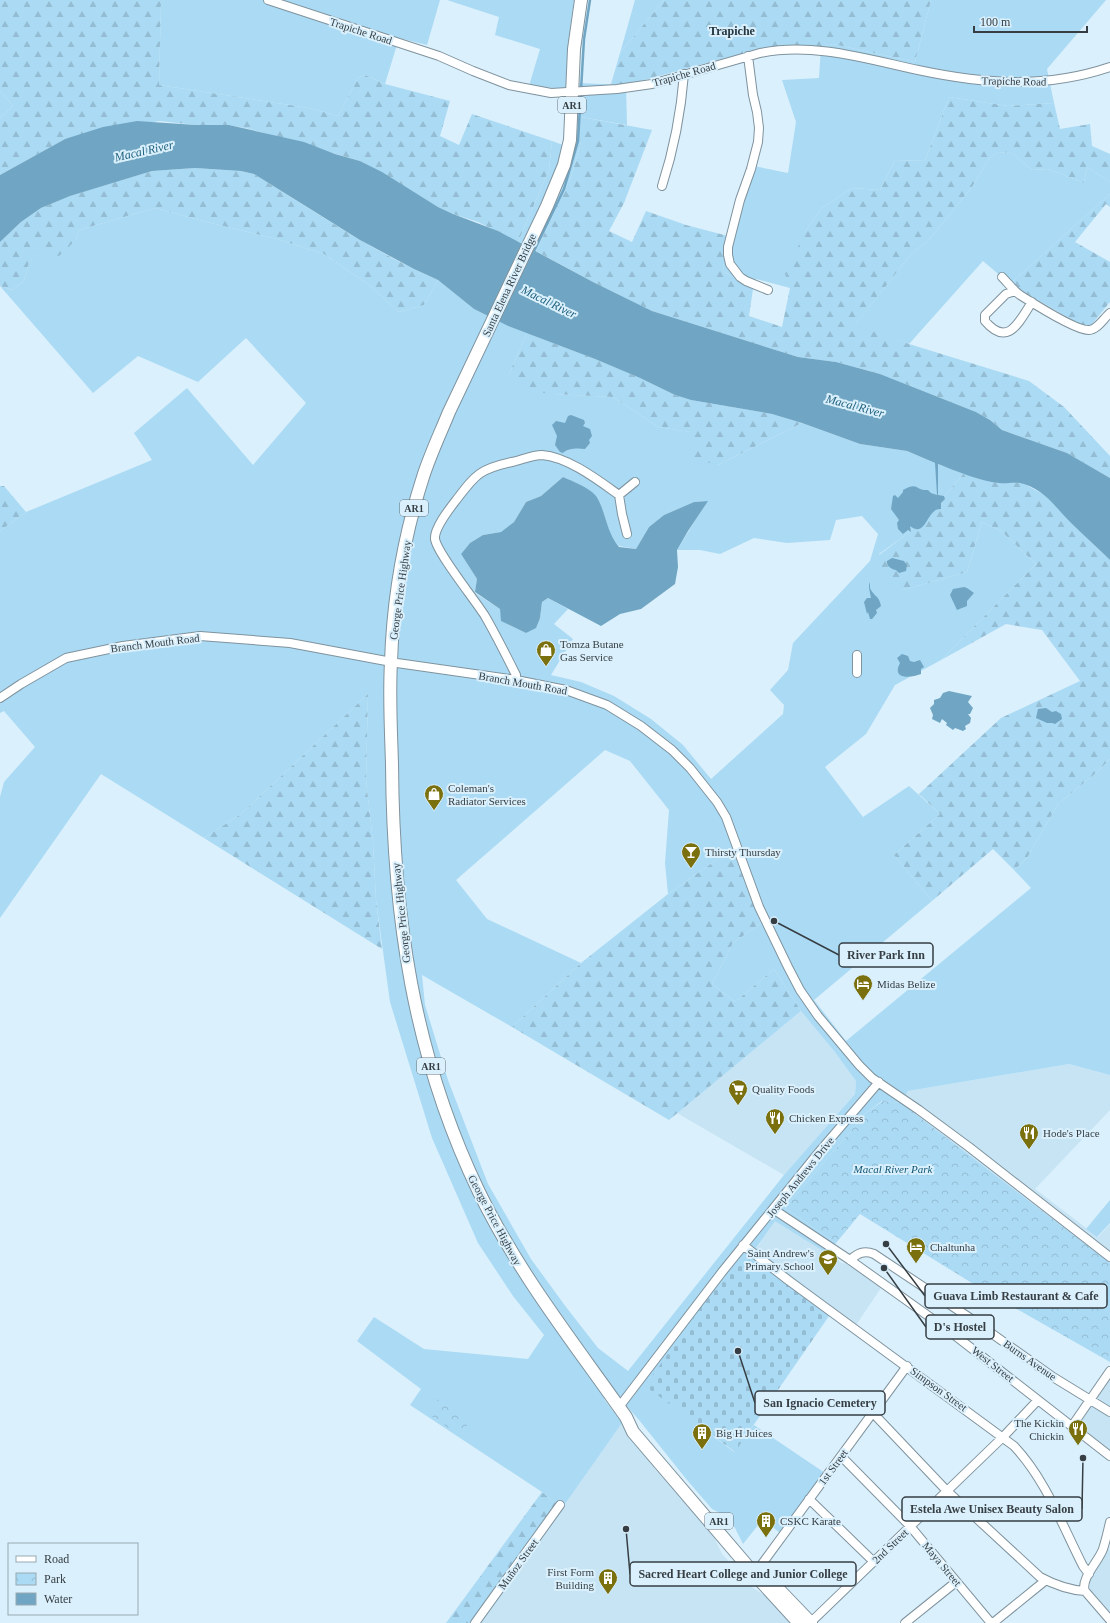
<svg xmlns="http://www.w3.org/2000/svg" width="1110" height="1623" font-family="'Times New Roman',serif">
	<defs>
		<pattern id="forest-firs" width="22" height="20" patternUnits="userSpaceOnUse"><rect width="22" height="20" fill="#abdaf4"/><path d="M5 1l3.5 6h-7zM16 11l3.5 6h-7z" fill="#94bcd2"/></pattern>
		<pattern id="cemetery-stones" width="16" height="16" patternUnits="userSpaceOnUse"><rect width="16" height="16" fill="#abdaf4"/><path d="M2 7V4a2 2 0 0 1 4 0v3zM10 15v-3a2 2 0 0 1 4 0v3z" fill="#94bcd2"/></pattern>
		<pattern id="park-crowns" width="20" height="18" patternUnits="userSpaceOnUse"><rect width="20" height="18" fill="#abdaf4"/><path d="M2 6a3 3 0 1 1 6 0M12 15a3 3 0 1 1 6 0" fill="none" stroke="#94bcd2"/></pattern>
	</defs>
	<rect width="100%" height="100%" fill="#daf0fc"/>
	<path fill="#c7e4f4" d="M801,1011l33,40 22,30 -1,13 -71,81 -107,-62z
		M1069,1064l41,11v35l-75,79 63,48 12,-13v39l-209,-160 7,-12z
		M775,1220l67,43 6,1 33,24 -25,37 -100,-76z
		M1110,1371v85l-39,-31z
		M622,1423l33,46 59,68 8,17 31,34 12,7 25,28h-309l47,-68z
		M1107,1547l3,3v63l-19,-20 -2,-11 14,-24z"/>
	<path fill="#abdaf4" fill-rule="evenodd" d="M161,0h279l-13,45 -28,-7 -14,46 -20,-9 -7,3 -20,38 -29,-8 -150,-23z
		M447,0h127l-4,28 -4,61 -37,-3 11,-37 -45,-14 4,-18z
		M635,0h29l-44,53z
		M931,0h175l-59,69 7,34 -46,3 -59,-9 -24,64 -30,-1 -15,30 -28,-2 -30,20 -16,22 -16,58 -34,-9 -3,10 -30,-18 5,-35 21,-71 39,8 8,-51 -14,-42 37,-2 2,-31 12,-3 82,18z
		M578,83l48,2 1,40 -46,-8v25l-10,35 -35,74 -18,-9 31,-72 3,-29 11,4 -11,62 16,-35 7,-28z
		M0,91l13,15 -13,12z
		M998,152l14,1 20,17 16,-1 36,14 3,-16 23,15v12l-100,90 -27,-23 -74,83 -55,-18 58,-73 17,-13 43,-53 17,-28z
		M155,208l48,13 74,18 47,15 48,33 27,25 25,-7 14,-25 36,29 34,17 19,7 -18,41 45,20 59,3 45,30 33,5 27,33 84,-42 58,21 47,7 30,13 27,9 -27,32 -34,32 -24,17 24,36 64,-18 15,-50 19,9 35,33 -95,96 -46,25 -29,49 -41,33 38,50 46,-31 31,28 -46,41 38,46 -118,99 32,41 185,-153 -17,-18 13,-12 31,-54 38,-31 14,-14v316l-41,-11 -161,27 -7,12 -19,-2 -16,12 -81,95 51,35 -8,11 -53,-33 -19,27 78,61 -5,7 -76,-57 -107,126 88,67 20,-27 71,48 -45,60 -17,-14 -20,25 -8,-16 -11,-13 -12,-6 -25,-29 -48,-60 -23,-26 -12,5 18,24 -141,200h-11l86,-119 -14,-12 -132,-87 11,-16 -64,-48 17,-24 50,32 104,10 16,-24 -31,-39 -35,-53 -46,-105 -42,-136 -14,-102 -3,-58 -7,-62 2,-86 -127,120 -37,24 -103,-64 -101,144v-121l4,-15 31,-35 -31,-36 -4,2v-182l26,-19 126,-52 -18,-27 53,-45 66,77 53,-62 -60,-65 -48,44 -60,-26 -45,37 -93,-107 13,4 11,-9 5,-18 9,-13 38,-10 3,-10zM563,477l41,39 8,23 7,7 17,3 13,-22 15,-12 30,-13 13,-1 -30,49h23l20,4 34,-16 33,5 43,-3 6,-20 26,-4 16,18 -8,27 -77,82 -5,27 -18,20 14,15 -1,9 -72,65 -28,-34 -32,-26 -37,-23 -33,-14 -30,-7 22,-36 -19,-15 14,-15 -20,-11 -6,4 -2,16 -14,15 -24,-12 -2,-12 -25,-16 2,-14 -16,-25 9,-11 13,-8 18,-3 13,-10 12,-20 15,-6zM605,750l25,11 39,49 -4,53 3,31 64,-45 29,74 -28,20 -21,41 23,18 39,-33 27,42 33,40 22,30 -1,13 -71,81 -156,196 -30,-23 -32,-41 -35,-48 -43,-75 -40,-104 -23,-75 -3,-30 90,52 69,-64 -94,-44 -31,-39z
		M1110,1200v23l-13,14 -11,-8z"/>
	<path fill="url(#forest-firs)" d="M0,0h161l-2,85 150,23 29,8 20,-38 7,-3 20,9 65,17 -10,35 19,9 13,-31 80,27 -3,29 -31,72 -40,-20 -25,-8 -15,-7 -56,-34 -22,-12 -110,-32 -21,-4h-33l-37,-4 -94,18 -65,36v-57l13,-12 -13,-15z
		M664,0h267l-16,62 -82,-18 -12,3h-55l-140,38 -15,-1 9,-31z
		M949,97l59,9 46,-3 6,26 30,-5 2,22 18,8v28l-23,-15 -3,16 -36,-14 -16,1 -20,-17 -14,-1 -9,7 -17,28 -43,53 -17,13 -57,72 54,19 120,37 35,26 46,49v22l-43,-25 -65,-23 -12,-10 -14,-8 -96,-38 -44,-12 -38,-5 -146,-46 -59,-29 -57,-31 35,-74 10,-35v-25l71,13 -28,73 -15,28 23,11 14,-31 40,14 42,11 -5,35 30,18 -4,27 33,11 8,-39 -5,-14 21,-44 16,-22 30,-20 28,2 15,-30 30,1z
		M195,168l46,3 13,3c60,37 119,78 184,106l-14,25 -25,7 -27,-25 -48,-33 -47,-15 -74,-18 -48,-13 -76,22 -3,10 -17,16 -21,-5 -9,12 -5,18 -11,9 -13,-4v-44l21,-20 20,-14 28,-12 83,-25z
		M1110,194v13l-4,-3 -31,38 35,20v40l-22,27 -78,-45z
		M527,333l68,26 45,19 35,17 16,5 81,14 30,9 -84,42 -24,-6 -4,-27 -32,-5 -45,-30 -59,-3 -30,-3 -15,-17z
		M964,473l36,10 14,-1 9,1 25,14 21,24 41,39v199l-14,14 -38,31 -31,54 -13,12 -21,-21 -61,52 -38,-46 46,-41 -21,-20 82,-76 79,-37 -38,-51 -36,-6 -65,36 95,-96 -35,-33 -19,-9 -15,50 -64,18 -20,-19 -4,-16 24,-18 34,-32z
		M0,486h4l22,26 -26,19z
		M368,694l-2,86 7,62 3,58 6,49 -178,-111 37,-24z
		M732,849l29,74 -28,20 -21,41 23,18 39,-33 27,42 -132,109 -157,-93 69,-64 87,-69z
		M542,1492l14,12 -86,119h-24z"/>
	<path fill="url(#cemetery-stones)" d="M753,1259l76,57 -94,136 -90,-66 57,-80 31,-40z"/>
	<path fill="url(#park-crowns)" d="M883,1101l18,2 209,160v99l-130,-74 -120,-74 -24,29 -51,-35 81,-95z
		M438,1399l32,22 -10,15 -32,-22z"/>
	<path fill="#70a6c3" d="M137,121l59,4h33l75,17 31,12 25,7 22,11 56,35 15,7 45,17 95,51 59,29 146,46 38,5 44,12 96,38 14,8 12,10 65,23 43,25v82c-13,-13 -27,-25 -40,-38 -16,-16 -23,-30 -46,-38 -9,-3 -16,0 -25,-1 -19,-2 -43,-12 -61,-19v31l6,1 1,3 -4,4v6c-15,-1 -14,30 -31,17l1,6 -3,-2 -5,4 -5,-5 -1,-6 2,-3 -8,-11 2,-13 2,-1 3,3 5,-6v-2c16,-9 12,1 25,0l3,3 6,2 -2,-32 -28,-12 -47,-7 -58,-21 -30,-9 -81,-14 -16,-5 -35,-17 -45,-19 -87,-33 -34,-17 -36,-29 -24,-11 -54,-29 -106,-66 -13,-3 -46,-3 -43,3 -82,25 -29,12 -20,14 -21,20v-67l65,-36 38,-12z
		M571,415l13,5 1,3 -2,3 7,3 2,7 -3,4 1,3 -5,6c-7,-1 -17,-1 -22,4l-3,-1 -5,-7 2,-9 -5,-11 4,-4 9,2 3,-7z
		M563,477c9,4 27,11 33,19 10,15 10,36 23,51l17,2 13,-22 15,-12 30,-13 14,-1 -20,30 -11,19 1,17 -3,17 -34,25 -21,5 -19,12 -53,-28 -6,4 -2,16 -4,10 -10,5 -25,-12 -1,-12 -25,-17 2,-13 -16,-25 9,-11 13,-8 18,-3 13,-10 12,-20 15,-6z
		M892,558l12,3 3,4 -1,6 -7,2 -3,-3c-4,0 -10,-4 -9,-9z
		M869,582c1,2 1,4 1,6 4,9 9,7 11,18l-5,4 1,3 -5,6h-2l-2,-7 -1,2 -3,-12 3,-4h4l-2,-10z
		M964,587l3,1 7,5 -7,8v5l-10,4 -7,-15 3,-6z
		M902,654l6,2 2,5 4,1 6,-2 4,7 -3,2v5c-10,4 -30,6 -21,-11l-3,-5z
		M949,691l23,5 -4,6 5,6 -3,6h-2l3,4 -1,5 -5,3 1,3 -3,2 -8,-3 -2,2 -7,-5 1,-2 -5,-4 -2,4 -8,-4 1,-4 -3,-7 4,-4v-4l6,-2 3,-5z
		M1046,708l6,4 4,-1 5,3 1,5 -7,5 -3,-1h-5l-11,-5 2,-9z"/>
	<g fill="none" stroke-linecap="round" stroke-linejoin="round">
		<path stroke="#70a6c3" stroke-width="2.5" d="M533,253l31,-64 14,-48 6,-102 6,-39"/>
		<defs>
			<path id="minor" d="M268,0l171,56 34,15 36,14 42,8 66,-4 35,-5 108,-31c52,-11 107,6 158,17 66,14 127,19 192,-3
				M748,56l5,39 4,17 2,16 -1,14 -7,27 -11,31 -12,47v8l2,9 10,13 6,4 22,9
				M662,186c12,-37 19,-74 22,-112
				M1002,277c6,6 11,13 18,18 11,7 57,36 69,35 8,0 15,-12 21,-17
				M1015,291l-9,3 -21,21v6c23,27 34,1 47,-19
				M619,495l3,19 5,20
				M857,673v-18
				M516,680v-5c-10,-20 -20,-40 -31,-59 -10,-16 -48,-63 -50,-77 -1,-11 15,-31 22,-40 19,-25 23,-30 55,-37 9,-2 21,-7 30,-7 26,2 56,25 77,40l16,-13
				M0,698l21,-14 45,-26 57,-12 77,-10 90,7 107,20 119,17 50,10 41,15 34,21 31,24 18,18 27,34 9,15 33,90 29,60 12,23 18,26 41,49 13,13 47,32 50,37 141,110
				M773,1209l77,51 98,70 162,126
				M743,1245l45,35 226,166c32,34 48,79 69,120l6,8
				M850,1260c8,-7 14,-10 24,-6l96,64 83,59 57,35
				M619,1407l103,-135 97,-120 60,-70
				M872,1412l75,79 93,86c13,7 30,13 45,14
				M1072,1426l38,-55
				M841,1456l69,70 81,97
				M809,1499l65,63
				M1110,1522c-2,9 -4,18 -7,27 -4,12 -23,30 -18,42l25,29
				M759,1568l148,-202
				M475,1623l85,-118
				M810,1623l193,-186 35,-37
				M905,1623l51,-41
				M993,1623l53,-43"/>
			<path id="highway" d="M581,0l-7,49 -4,91 -6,25 -17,41 -98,206c-9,22 -19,43 -26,65 -19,59 -30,123 -32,185 -2,34 0,68 1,102 1,151 21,291 87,428 40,82 95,151 147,225l7,15 123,144 43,47
				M764,1574l47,49"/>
		</defs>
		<use href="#minor" stroke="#7f939e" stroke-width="10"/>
		<use href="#highway" stroke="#7f939e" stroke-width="14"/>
		<use href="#minor" stroke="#fff" stroke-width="8"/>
		<use href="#highway" stroke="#fff" stroke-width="12"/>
	</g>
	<defs>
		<symbol id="shop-pin" viewBox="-11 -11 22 30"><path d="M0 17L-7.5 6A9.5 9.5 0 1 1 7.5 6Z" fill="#7b700e" stroke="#daf0fc"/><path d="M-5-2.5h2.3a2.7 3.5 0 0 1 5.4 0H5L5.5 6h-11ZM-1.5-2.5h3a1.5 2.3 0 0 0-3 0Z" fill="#fff"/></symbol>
		<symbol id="bar-pin" viewBox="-11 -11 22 30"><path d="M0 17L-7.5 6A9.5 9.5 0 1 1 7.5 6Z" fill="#7b700e" stroke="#daf0fc"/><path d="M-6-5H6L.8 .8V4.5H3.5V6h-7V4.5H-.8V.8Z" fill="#fff"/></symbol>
		<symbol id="hotel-pin" viewBox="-11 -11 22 30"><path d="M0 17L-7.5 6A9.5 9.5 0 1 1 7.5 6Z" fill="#7b700e" stroke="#daf0fc"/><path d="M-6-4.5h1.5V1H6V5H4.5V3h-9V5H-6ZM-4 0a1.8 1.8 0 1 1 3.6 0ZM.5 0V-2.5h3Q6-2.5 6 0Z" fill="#fff"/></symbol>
		<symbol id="supermarket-pin" viewBox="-11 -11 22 30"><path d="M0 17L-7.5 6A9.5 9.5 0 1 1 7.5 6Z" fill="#7b700e" stroke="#daf0fc"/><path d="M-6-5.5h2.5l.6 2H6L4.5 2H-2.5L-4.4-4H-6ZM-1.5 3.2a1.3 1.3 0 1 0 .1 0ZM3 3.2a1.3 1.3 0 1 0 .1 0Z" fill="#fff"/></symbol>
		<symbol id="restaurant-pin" viewBox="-11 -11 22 30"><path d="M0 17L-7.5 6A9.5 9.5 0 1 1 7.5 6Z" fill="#7b700e" stroke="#daf0fc"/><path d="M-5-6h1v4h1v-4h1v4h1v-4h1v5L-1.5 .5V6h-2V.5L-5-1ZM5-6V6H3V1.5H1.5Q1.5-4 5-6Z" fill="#fff"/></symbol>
		<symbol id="school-pin" viewBox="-11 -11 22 30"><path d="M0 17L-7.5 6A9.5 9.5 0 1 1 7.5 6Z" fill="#7b700e" stroke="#daf0fc"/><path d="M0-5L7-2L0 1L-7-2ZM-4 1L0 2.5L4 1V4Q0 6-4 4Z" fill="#fff"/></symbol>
		<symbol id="building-pin" viewBox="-11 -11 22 30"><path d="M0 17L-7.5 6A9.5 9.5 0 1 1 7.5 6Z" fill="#7b700e" stroke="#daf0fc"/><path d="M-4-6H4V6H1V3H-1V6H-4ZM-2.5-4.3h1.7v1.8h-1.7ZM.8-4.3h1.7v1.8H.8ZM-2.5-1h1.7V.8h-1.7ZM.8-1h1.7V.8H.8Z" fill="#fff"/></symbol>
	</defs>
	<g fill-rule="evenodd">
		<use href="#shop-pin" x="535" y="639" width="22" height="30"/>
		<use href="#shop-pin" x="423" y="783" width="22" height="30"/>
		<use href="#bar-pin" x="680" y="841" width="22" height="30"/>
		<use href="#hotel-pin" x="852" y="973" width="22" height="30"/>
		<use href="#supermarket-pin" x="727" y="1078" width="22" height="30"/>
		<use href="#restaurant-pin" x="764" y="1107" width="22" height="30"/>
		<use href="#restaurant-pin" x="1018" y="1122" width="22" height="30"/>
		<use href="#hotel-pin" x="905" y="1236" width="22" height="30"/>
		<use href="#school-pin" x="817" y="1248" width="22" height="30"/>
		<use href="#restaurant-pin" x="1067" y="1418" width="22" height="30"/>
		<use href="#building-pin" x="691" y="1422" width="22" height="30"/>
		<use href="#building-pin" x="755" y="1510" width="22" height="30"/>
		<use href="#building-pin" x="597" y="1567" width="22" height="30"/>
	</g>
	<g text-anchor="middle" stroke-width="4" stroke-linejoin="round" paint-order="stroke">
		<g fill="#daf0fc" stroke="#67737a" stroke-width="1">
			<rect x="558" y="97" width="28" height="16" rx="3"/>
			<rect x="400" y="500" width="28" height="16" rx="3"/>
			<rect x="417" y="1058" width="28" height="16" rx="3"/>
			<rect x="705" y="1513" width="28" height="16" rx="3"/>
		</g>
		<g font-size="10" font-weight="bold" fill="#363e43">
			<text x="572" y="109">AR1</text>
			<text x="414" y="512">AR1</text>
			<text x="431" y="1070">AR1</text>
			<text x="719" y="1525">AR1</text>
		</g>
		<g font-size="11" fill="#363e43" stroke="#daf0fc">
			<text transform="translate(361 31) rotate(18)" y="4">Trapiche Road</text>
			<text transform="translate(684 74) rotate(-16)" y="4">Trapiche Road</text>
			<text transform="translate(1014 81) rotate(1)" y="4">Trapiche Road</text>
			<text transform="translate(509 285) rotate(-65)" y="4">Santa Elena River Bridge</text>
			<text transform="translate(400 590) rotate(-82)" y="4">George Price Highway</text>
			<text transform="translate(155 643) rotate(-7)" y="4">Branch Mouth Road</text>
			<text transform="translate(523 683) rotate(10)" y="4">Branch Mouth Road</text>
			<text transform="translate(401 913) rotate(-96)" y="4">George Price Highway</text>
			<text transform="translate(800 1177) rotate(-51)" y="4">Joseph Andrews Drive</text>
			<text transform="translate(495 1220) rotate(62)" y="4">George Price Highway</text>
			<text transform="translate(1030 1360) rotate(35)" y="4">Burns Avenue</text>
			<text transform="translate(993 1364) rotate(38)" y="4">West Street</text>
			<text transform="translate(939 1389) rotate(36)" y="4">Simpson Street</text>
			<text transform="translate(833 1467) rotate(-54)" y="4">1st Street</text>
			<text transform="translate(890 1546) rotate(-44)" y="4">2nd Street</text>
			<text transform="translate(518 1564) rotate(-54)" y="4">Muñoz Street</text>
			<text transform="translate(942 1564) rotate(50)" y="4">Maya Street</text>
		</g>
		<g font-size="11" fill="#363e43" stroke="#daf0fc" text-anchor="start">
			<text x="560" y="648">Tomza Butane<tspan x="560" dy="13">Gas Service</tspan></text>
			<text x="448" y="792">Coleman's<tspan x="448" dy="13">Radiator Services</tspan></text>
			<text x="705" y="856">Thirsty Thursday</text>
			<text x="877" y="988">Midas Belize</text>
			<text x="752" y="1093">Quality Foods</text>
			<text x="789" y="1122">Chicken Express</text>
			<text x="1043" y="1137">Hode's Place</text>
			<text x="930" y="1251">Chaltunha</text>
			<text x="814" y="1257" text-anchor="end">Saint Andrew's<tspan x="814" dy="13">Primary School</tspan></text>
			<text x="1064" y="1427" text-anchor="end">The Kickin<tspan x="1064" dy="13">Chickin</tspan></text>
			<text x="716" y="1437">Big H Juices</text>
			<text x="780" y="1525">CSKC Karate</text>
			<text x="594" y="1576" text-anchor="end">First Form<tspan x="594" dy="13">Building</tspan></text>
		</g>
		<g font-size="11" font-style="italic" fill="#125673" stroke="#daf0fc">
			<text x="893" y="1173">Macal River Park</text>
		</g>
		<g font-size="12" font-weight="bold" fill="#25363f" stroke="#daf0fc">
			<text x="732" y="35">Trapiche</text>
		</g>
		<g font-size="12" font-style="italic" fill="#1d5e7c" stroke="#daf0fc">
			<text transform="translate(144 151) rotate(-13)" y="4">Macal River</text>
			<text transform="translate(549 302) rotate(26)" y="4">Macal River</text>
			<text transform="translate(855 406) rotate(15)" y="4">Macal River</text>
		</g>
	</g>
	<path fill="none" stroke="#363e43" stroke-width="1.5" d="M774 921L839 955M886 1244L925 1296M884 1268L926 1327M738 1351L755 1403M1083 1458L1082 1509M626 1529L630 1574"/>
	<g fill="#363e43" stroke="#daf0fc" stroke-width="1.5">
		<circle cx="774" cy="921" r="4"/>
		<circle cx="886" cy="1244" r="4"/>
		<circle cx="884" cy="1268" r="4"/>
		<circle cx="738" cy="1351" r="4"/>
		<circle cx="1083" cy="1458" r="4"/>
		<circle cx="626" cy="1529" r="4"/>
	</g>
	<g fill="#daf0fc" stroke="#363e43" stroke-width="1.5">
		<rect x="839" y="943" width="94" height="24" rx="4"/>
		<rect x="925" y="1284" width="182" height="24" rx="4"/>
		<rect x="926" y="1315" width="68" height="24" rx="4"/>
		<rect x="755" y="1391" width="130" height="24" rx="4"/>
		<rect x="902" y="1497" width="180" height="24" rx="4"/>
		<rect x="630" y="1562" width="226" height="24" rx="4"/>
	</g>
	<g font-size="12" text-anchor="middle" font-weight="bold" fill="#363e43">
		<text x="886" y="959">River Park Inn</text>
		<text x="1016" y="1300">Guava Limb Restaurant &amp; Cafe</text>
		<text x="960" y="1331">D's Hostel</text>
		<text x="820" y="1407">San Ignacio Cemetery</text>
		<text x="992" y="1513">Estela Awe Unisex Beauty Salon</text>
		<text x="743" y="1578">Sacred Heart College and Junior College</text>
	</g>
	<rect x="8" y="1543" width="130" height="72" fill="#daf0fc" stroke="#98a9b2"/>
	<rect x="16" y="1556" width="20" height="6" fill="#ffffff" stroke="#98a9b2"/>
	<text x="44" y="1563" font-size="12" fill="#363e43">Road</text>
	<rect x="16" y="1573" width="20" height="12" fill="url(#park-crowns)" stroke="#98a9b2"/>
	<text x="44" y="1583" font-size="12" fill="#363e43">Park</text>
	<rect x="16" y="1593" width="20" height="12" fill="#70a6c3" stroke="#98a9b2"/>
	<text x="44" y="1603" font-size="12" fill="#363e43">Water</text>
	<path d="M974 26v6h113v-6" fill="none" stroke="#363e43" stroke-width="2"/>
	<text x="980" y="26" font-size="12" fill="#363e43" stroke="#daf0fc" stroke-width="3" paint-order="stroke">100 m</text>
</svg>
